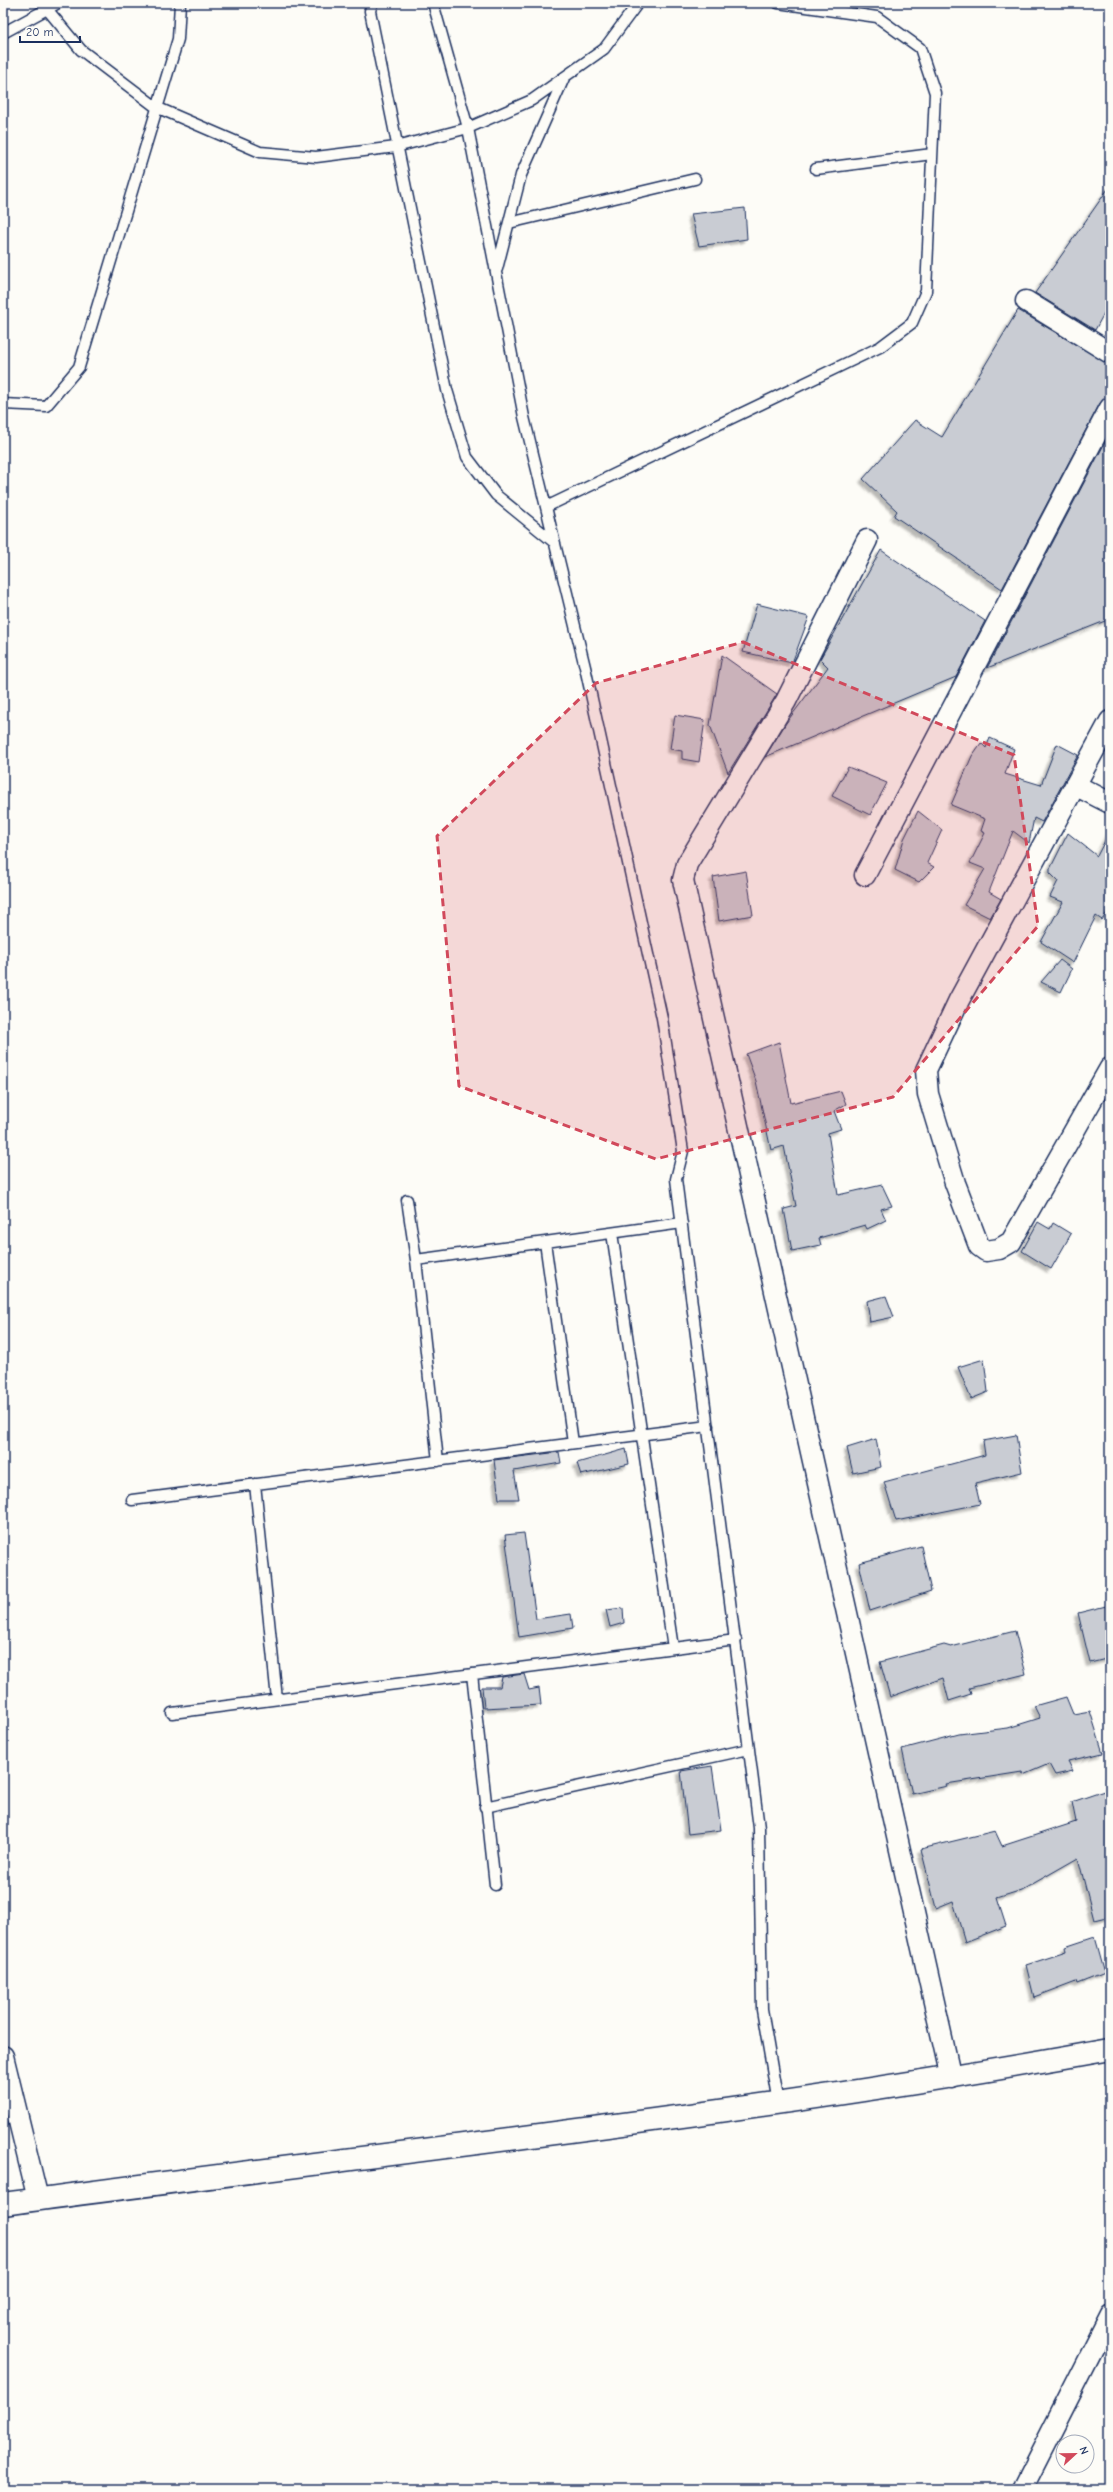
<svg xmlns="http://www.w3.org/2000/svg" width="1113" height="2492" font-family="'Comic Neue',sans-serif">
	<defs>
		<filter id="shadow"><feDropShadow dx="-3.5" dy="3.5" stdDeviation="1" flood-color="#0004"/></filter>
	</defs>
	<rect width="100%" height="100%" fill="#fdfcf7"/>
	<filter id="ink" filterUnits="userSpaceOnUse"><feTurbulence type="fractalNoise" baseFrequency=".025" numOctaves="2"/><feDisplacementMap in="SourceGraphic" scale="8" xChannelSelector="R" yChannelSelector="G"/><feConvolveMatrix kernelMatrix="1 2 1 2 8 2 1 2 1" color-interpolation-filters="sRGB"/></filter>
	<g filter="url(#ink)">
		<path fill="#c9ccd3" stroke="#1b2f5e" filter="url(#shadow)" d="M1110,186v116l-15,28 -60,-37z
			M745,208l2,31 -48,7 -8,-32z
			M1018,310l92,55v32l-10,6 -98,186 -108,-73 3,-5 -34,-32 52,-59 27,17z
			M1110,433v186l-123,49z
			M881,550l104,71 -29,56 -191,80 21,-34 42,-56 -8,-8z
			M757,604l52,13 -17,46 -49,-11z
			M722,655l55,39 -49,79 -18,-48z
			M675,715l30,5 -6,42 -17,-3v-8l-12,-2z
			M990,738l24,11 -9,25 36,11 16,-41 21,11 -36,67 -8,-4 -5,25 -16,-12 -24,61 12,7 -11,19 -26,-13 21,-36 -15,-6 15,-30 -4,-2 4,-12 -34,-14 21,-49 9,-13 5,5z
			M848,767l39,16 -17,32 -38,-19z
			M918,811l24,19 -15,33 7,4 -15,15 -24,-12 9,-31z
			M1110,831v77l-8,12 -6,-4 -23,47 -32,-21 22,-40 -13,-5 8,-16 -8,-8v-4l18,-36 29,23z
			M746,871l7,44 -34,6 -6,-44z
			M1060,960l12,9 -11,23 -20,-10z
			M779,1042l12,61 50,-12 5,13 -12,7 7,18 -13,4 10,62 44,-10 10,21 -11,3 5,11 -19,9 -2,-4 -46,13 2,7 -29,6 -8,-42 12,-3 -12,-60 -13,4 -15,-69 -10,-27z
			M1038,1222l12,7 3,-6 18,11 -20,35 -29,-18z
			M886,1296l8,21 -24,5 -3,-21z
			M984,1359l4,33 -17,7 -13,-32z
			M1016,1435l6,37 -47,11 5,21 -84,17 -12,-39 101,-27 -2,-14z
			M876,1439l5,28 -28,6 -6,-25z
			M626,1449l3,15 -48,11 -4,-12z
			M559,1452l2,11 -47,8 5,28h-20l-5,-39z
			M524,1533l12,86 35,-5 2,14 -54,9 -14,-102z
			M921,1546l10,45 -61,20 -11,-48z
			M1110,1605v53l-20,5 -12,-50z
			M623,1608l1,15 -14,4 -4,-17z
			M1015,1631l11,43 -57,14 2,6 -22,7 -6,-23 -53,19 -10,-35 64,-17 7,2z
			M524,1674l5,16 10,-2 2,17 -57,3 -2,-21h18l2,-10z
			M1066,1697l7,17 17,-3 13,42 -35,8 5,10 -18,4 -6,-11 -26,11 -1,-3 -76,12 1,2 -35,8 -10,-45 57,-15 49,-6 32,-10 -6,-12z
			M712,1766l9,64 -33,4 -7,-63z
			M1110,1789v127l-16,4 -16,-62 -56,32 -25,8 9,28 -41,16 -12,-41 -17,7 -15,-59 74,-18 7,15 74,-24 -4,-20z
			M1095,1937l10,36 -28,11 -1,-3 -42,16 -8,-32 40,-13 -1,-5z"/>
		<g fill="none" stroke-linecap="round" stroke-linejoin="round">
			<defs>
				<path id="service" d="M42,3l39,47 75,57 104,45 56,5 80,-10 72,-19 64,-28 72,-51 34,-46
					M372,3l-2,8 77,379 20,67 29,38 59,48
					M433,3l35,125 56,289 61,250 77,351 21,133 -7,28 83,649 3,182 16,93
					M3,33l55,-30
					M816,169l116,-15
					M509,223l186,-44
					M497,269l24,-94 43,-97
					M3,404l43,2 33,-39 99,-328 2,-36
					M546,507l334,-160 32,-24 14,-32 9,-198 -15,-45 -43,-31 -99,-14
					M407,1200l9,60 266,-37
					M612,1233l61,415
					M545,1242l28,201
					M416,1260l22,201
					M255,1484l22,215
					M132,1500l576,-74
					M472,1674l23,211
					M172,1713l564,-73
					M485,1807l264,-58"/>
				<path id="minor" d="M1026,301l84,52
					M867,540l-81,161 -99,163 -4,16 268,1198
					M1110,721l-151,279 -33,70 2,24 27,89 24,63 7,5 13,-2 12,-7 99,-174
					M1075,785l35,18
					M865,875l245,-467
					M3,2056l35,143
					M1022,2489l88,-173"/>
				<path id="tertiary" d="M3,2204c369,-50 740,-88 1107,-155"/>
			</defs>
			<use href="#service" stroke="#1b2f5e" stroke-width="13"/>
			<use href="#minor" stroke="#1b2f5e" stroke-width="23"/>
			<use href="#tertiary" stroke="#1b2f5e" stroke-width="25"/>
			<use href="#service" stroke="#fdfcf7" stroke-width="10"/>
			<use href="#minor" stroke="#fdfcf7" stroke-width="20"/>
			<use href="#tertiary" stroke="#fdfcf7" stroke-width="22"/>
		</g>
	</g>
	<path fill="#d1495b" fill-opacity="0.2" stroke="#d1495b" stroke-width="3" stroke-dasharray="8 5" stroke-linejoin="round" d="M743,642l271,113 24,171 -145,171 -237,62 -197,-73 -22,-250 159,-153z"/>
	<rect width="1113" height="2492" fill="none" stroke="#fdfcf7" stroke-width="16"/>
	<rect x="8" y="8" width="1097" height="2476" fill="none" stroke="#1b2f5e" stroke-width="1.5" filter="url(#ink)"/>
	<g transform="translate(1075 2454) rotate(68)"><circle r="19" fill="#fdfcf7" stroke="#a3aaba"/>
	<path d="M0-3L7 15L0 10L-7 15Z" fill="#d1495b"/>
	<text y="-6" font-size="11" font-weight="bold" text-anchor="middle" fill="#1b2f5e">N</text>
	</g>
	<path d="M20 36v6h60v-6" fill="none" stroke="#1b2f5e" stroke-width="2"/>
	<text x="26" y="36" font-size="12" fill="#1b2f5e" stroke="#fdfcf7" stroke-width="3" paint-order="stroke">20 m</text>
</svg>
